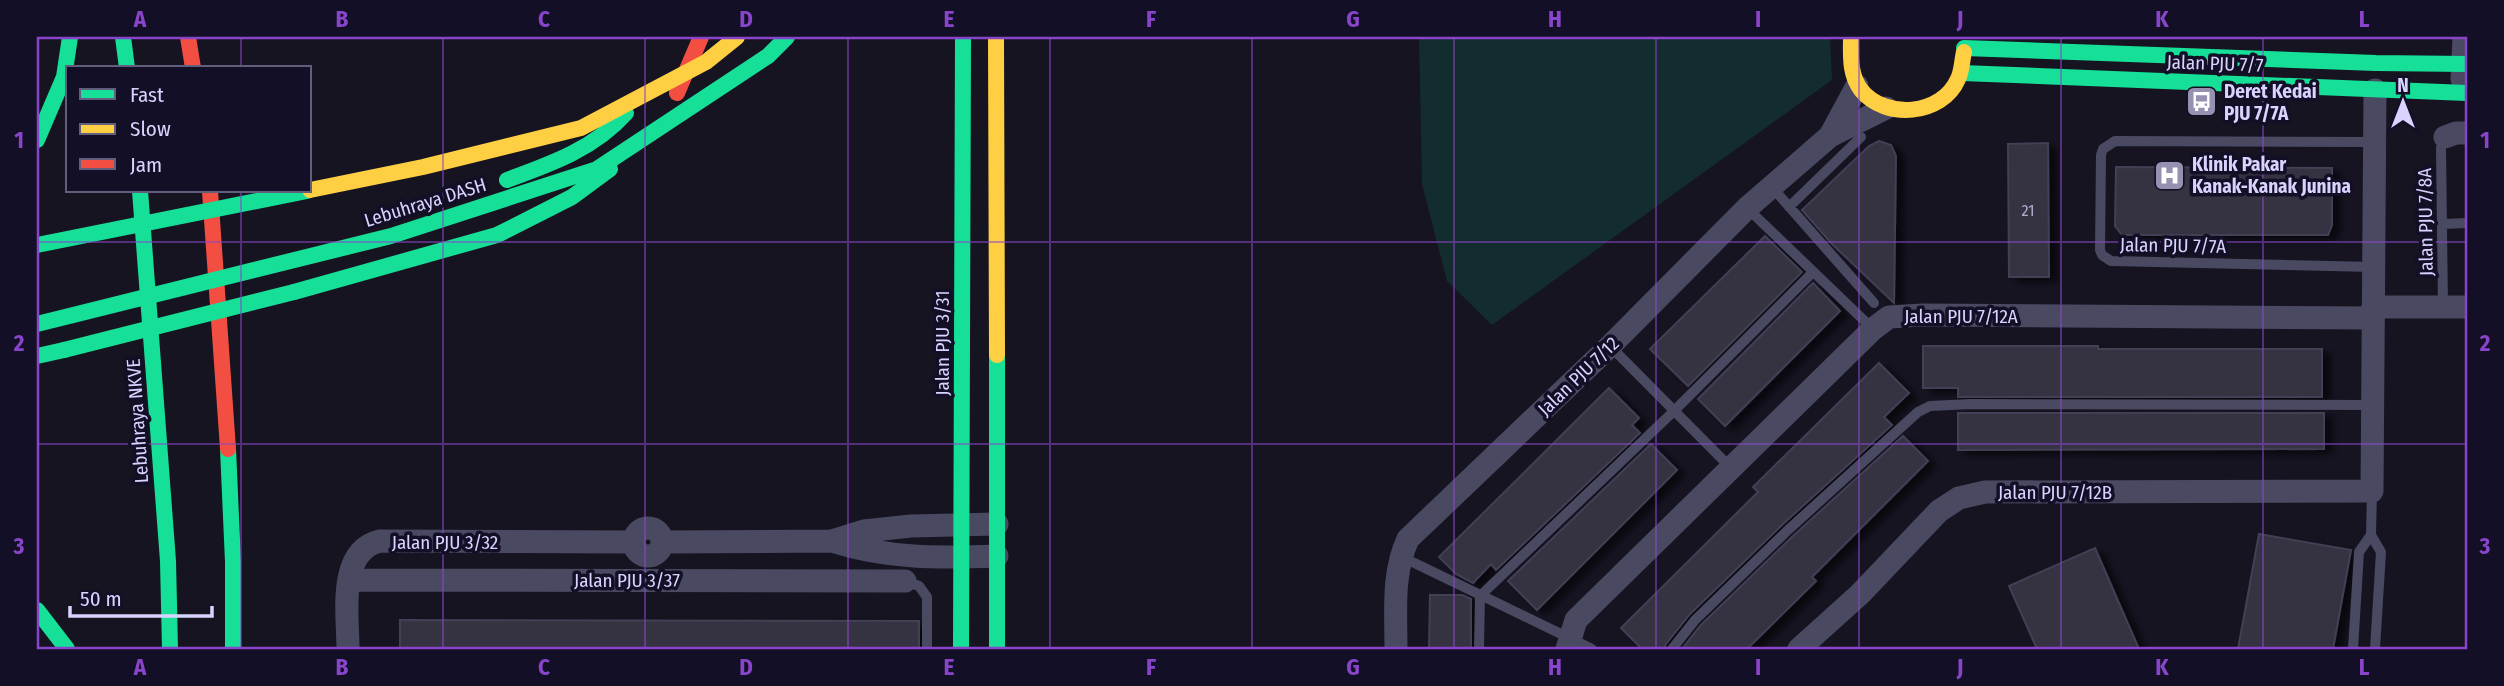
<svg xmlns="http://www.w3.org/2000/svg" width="2504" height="686" font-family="'Fira Sans Condensed',sans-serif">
	<defs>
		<filter id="shadow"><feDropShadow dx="8" dy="4.5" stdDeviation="3.5" flood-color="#0009"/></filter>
	</defs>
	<rect width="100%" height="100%" fill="#161421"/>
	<path fill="#132c2d" d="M1419,37h411l2,43 -340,245 -45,-44 -25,-97z"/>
	<path fill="#343243" stroke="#433f54" stroke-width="2" filter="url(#shadow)" d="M1879,141l12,4 5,11 -2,147 -62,-59 -30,-34 67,-64z
		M2048,143l1,134h-40l-1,-133z
		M2116,167l216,1v57l-4,10h-206l-7,-9z
		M1765,236l37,36 -114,114 -38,-37z
		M1813,283l27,28 -115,115 -27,-27z
		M1923,346h175v3h224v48h-364v-9h-35z
		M1879,363l30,30 -25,24 8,8 -109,99 -93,90 -24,30 -2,5h-22l-21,-21 137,-136 -5,-5z
		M1609,388l30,30 -7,7 8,8 -144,137 -5,-6 -18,19 -17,-9 -17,-17z
		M1958,413h366v36l-366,1z
		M1903,436l25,25 -116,116 4,4 -69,68h-65l19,-24 92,-89z
		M1651,444l26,26 -140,140 -29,-29z
		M2259,534l92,16 -18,99h-95z
		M2095,548l44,101h-102l-28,-63z
		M1430,595h32l9,4v50h-42z
		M400,620l519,1v28h-519z"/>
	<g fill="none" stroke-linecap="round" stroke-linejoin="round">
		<path stroke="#4a4962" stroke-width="10" d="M1771,186l103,117
			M1789,207l72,-70
			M1747,208l126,121
			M2443,224l24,-1
			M2374,267l-263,-6 -9,-6 -2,-5 1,-95 2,-6 12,-8 259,1
			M2443,307l-2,-159 4,-11
			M1610,346l120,121
			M2371,535l10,17 -6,97
			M1400,556l192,93
			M905,581l14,5 8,11v52
			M1479,649l1,-53 194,-185 139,-139
			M1672,649l23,-29 93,-90 130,-118 12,-6 41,-2 402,1
			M2353,649l6,-97 12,-17 1,-44"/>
		<path stroke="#4a4962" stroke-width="23" d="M2462,79l2,-42
			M1830,136l27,-50
			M2445,137l11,-4h11
			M2373,307h94
			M634 542a14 14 0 1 1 28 0a14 14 0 1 1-28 0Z
			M832,541c56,18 107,17 165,15
			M662,542l170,-1 32,-10 47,-5 86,-2
			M349,580l556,1
			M348,649c0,-34 -11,-98 32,-108l254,1
			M1396,649c0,-37 -4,-76 12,-110l202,-193 137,-138 83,-72 56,-28
			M1567,649l9,-29 297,-291 16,-12 34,-2 450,3
			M1799,649l61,-55 79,-83 20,-13 26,-6 387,-1 3,-401"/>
		<path stroke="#16e098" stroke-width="16" d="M123,37l4,31
			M1964,48l412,15 91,1
			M1962,73l505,20
			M37,140l27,-63 6,-40
			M507,180c44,-16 87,-31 119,-67
			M140,191l28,370 2,88
			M294,292l203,-57 75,-38 38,-28
			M997,355v294
			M37,356l27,-6
			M228,449l5,113v87
			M37,610l30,39
			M961,649l2,-612"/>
		<path stroke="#ffcf43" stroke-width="16" d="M996,37l1,318
			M1851,37c0,18 -2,37 10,53 24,30 81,26 97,-11 4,-8 4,-19 6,-27"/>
		<path stroke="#f24e42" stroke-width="16" d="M188,37l5,31
			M677,93l24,-56
			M210,191l18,258"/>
		<path stroke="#16e098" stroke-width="16" d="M37,245l270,-54
			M37,324l354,-88 206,-67 171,-113 19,-19
			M64,350l230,-58"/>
		<path stroke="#ffcf43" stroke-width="16" d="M310,190l113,-23 158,-39 125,-66 31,-25"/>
	</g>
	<path fill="none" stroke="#8945c9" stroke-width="2" stroke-opacity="0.55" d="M241,37v31M443,37v612M645,37v612M848,37v612M1050,37v612M1252,37v612M1454,37v612M1656,37v612M1859,37v612M2061,37v612M2263,37v612M241,191v458M37,242h2430M37,444h2430"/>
	<defs>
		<symbol id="bus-square" viewBox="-11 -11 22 22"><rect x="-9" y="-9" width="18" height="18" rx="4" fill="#9591b1" stroke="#130f26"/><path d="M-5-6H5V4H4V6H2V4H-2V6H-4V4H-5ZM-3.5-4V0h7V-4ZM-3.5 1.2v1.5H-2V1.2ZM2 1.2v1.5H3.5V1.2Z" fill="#fff"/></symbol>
		<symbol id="hospital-square" viewBox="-11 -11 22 22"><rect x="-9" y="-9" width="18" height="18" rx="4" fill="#9591b1" stroke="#130f26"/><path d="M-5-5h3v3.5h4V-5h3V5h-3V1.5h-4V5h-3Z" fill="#fff"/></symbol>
	</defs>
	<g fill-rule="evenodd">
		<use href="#bus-square" x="2184" y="84" width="35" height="35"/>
		<use href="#hospital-square" x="2152" y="158" width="35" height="35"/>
	</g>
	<g text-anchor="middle" stroke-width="7" stroke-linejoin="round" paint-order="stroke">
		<g font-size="16" fill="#b0acd0">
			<text x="2028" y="216">21</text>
		</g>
		<g font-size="19" fill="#d9d4ff" stroke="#130f26">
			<text transform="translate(2215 63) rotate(2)" y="7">Jalan PJU 7/7</text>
			<text transform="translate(425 202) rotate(-17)" y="7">Lebuhraya DASH</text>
			<text transform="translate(2425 222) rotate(-91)" y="7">Jalan PJU 7/8A</text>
			<text transform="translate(2173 245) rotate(1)" y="7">Jalan PJU 7/7A</text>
			<text x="1961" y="323">Jalan PJU 7/12A</text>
			<text transform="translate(942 343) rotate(-90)" y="7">Jalan PJU 3/31</text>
			<text transform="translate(1578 376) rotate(-44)" y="7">Jalan PJU 7/12</text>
			<text transform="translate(137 421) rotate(-94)" y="7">Lebuhraya NKVE</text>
			<text x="2055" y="499">Jalan PJU 7/12B</text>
			<text x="445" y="549">Jalan PJU 3/32</text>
			<text x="627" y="587">Jalan PJU 3/37</text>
		</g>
		<g font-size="19" font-weight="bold" fill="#d9d4ff" stroke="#130f26" text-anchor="start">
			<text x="2224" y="98">Deret Kedai<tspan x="2224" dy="22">PJU 7/7A</tspan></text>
			<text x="2192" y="171">Klinik Pakar<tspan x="2192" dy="22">Kanak-Kanak Junina</tspan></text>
		</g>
	</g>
	<rect width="2504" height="686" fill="none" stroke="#130f26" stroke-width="77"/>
	<rect x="66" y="66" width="245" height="126" fill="#130f26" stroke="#625e7d" stroke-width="2"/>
	<rect x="80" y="89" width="35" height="10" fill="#16e098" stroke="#625e7d" stroke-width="2"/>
	<text x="130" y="102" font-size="21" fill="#d9d4ff">Fast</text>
	<rect x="80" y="124" width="35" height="10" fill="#ffcf43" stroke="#625e7d" stroke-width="2"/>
	<text x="130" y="136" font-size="21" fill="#d9d4ff">Slow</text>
	<rect x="80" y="159" width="35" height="10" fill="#f24e42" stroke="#625e7d" stroke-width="2"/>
	<text x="130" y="172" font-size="21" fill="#d9d4ff">Jam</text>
	<g transform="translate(2403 102)" stroke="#130f26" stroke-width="5" paint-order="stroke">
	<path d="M0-5L12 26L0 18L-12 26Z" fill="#d9d4ff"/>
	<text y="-10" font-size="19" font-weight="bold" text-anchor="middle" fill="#d9d4ff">N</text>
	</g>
	<path d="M70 606v10h142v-10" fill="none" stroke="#d9d4ff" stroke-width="3.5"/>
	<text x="80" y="606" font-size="21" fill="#d9d4ff" stroke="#130f26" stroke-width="5" paint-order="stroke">50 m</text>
	<rect x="38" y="38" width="2428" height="610" fill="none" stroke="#8945c9" stroke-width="2.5"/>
	<g font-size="23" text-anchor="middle" font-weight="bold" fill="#8945c9">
		<text x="140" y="27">A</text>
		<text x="342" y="27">B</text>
		<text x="544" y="27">C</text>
		<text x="746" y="27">D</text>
		<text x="949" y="27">E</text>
		<text x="1151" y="27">F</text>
		<text x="1353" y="27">G</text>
		<text x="1555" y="27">H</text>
		<text x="1758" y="27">I</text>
		<text x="1960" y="27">J</text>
		<text x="2162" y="27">K</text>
		<text x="2364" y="27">L</text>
		<text x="19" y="148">1</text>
		<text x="2485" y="148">1</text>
		<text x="19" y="351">2</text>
		<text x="2485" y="351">2</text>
		<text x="19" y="554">3</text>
		<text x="2485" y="554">3</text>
		<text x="140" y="675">A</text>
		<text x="342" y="675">B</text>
		<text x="544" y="675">C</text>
		<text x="746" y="675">D</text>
		<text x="949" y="675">E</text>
		<text x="1151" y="675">F</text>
		<text x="1353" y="675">G</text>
		<text x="1555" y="675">H</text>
		<text x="1758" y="675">I</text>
		<text x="1960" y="675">J</text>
		<text x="2162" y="675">K</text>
		<text x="2364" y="675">L</text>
	</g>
</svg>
